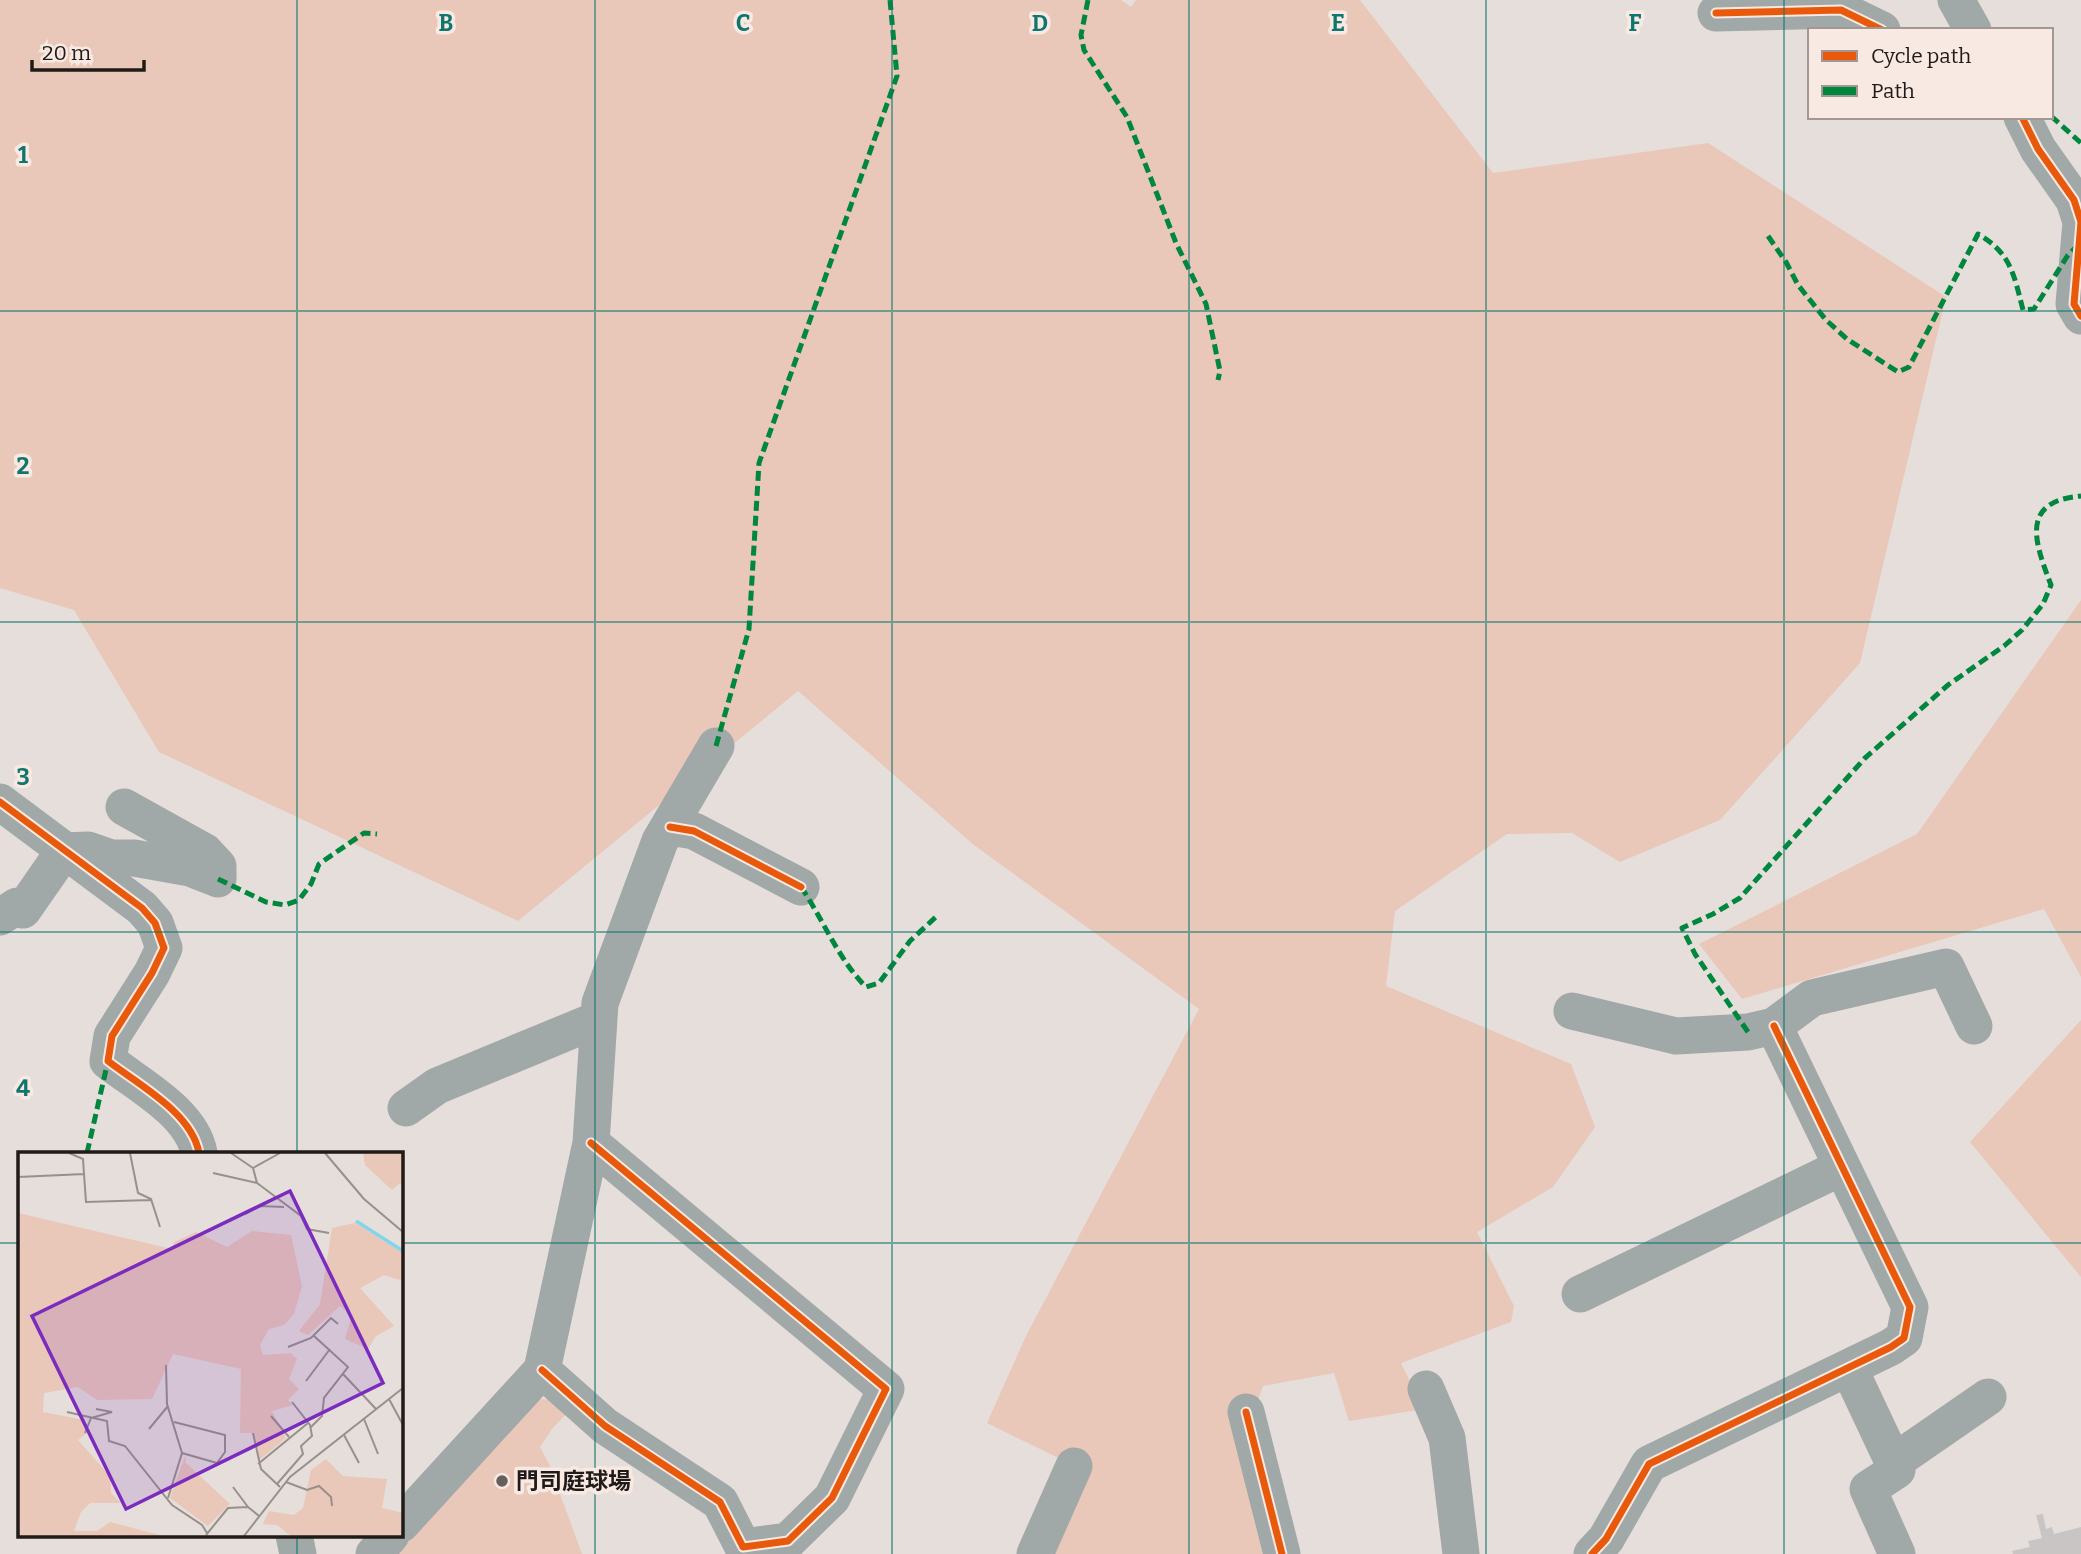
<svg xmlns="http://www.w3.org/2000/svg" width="2081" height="1554" font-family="Bitter,'Noto Sans JP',serif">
	<rect width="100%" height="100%" fill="#e6deda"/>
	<path fill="#e9c7b9" d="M0,0h1121l10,7 5,-7h224l133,173 215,-30 238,154 -86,366 -140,157 -100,42 -48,-29 -65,1 -112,77 -9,75 185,78 24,63 -42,60 -76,45 37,74 -3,16 -110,41 23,46 -75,12 -15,-48 -71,13 -6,17 9,151h-220l35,-85 -94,-46 39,-87 173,-327 -225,-164 -176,-154 -280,230 -359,-169 -85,-142 -74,-22z
		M2081,600v377l-37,-68 -302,90 -43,-55 218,-110z
		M2081,1020v257l-111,-135z
		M536,1399l20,1 13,11 -17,18 -12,18 9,17 33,90h-208z"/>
	<path fill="#c9c5c5" d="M2043,1514l3,15 6,-2 2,7 27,-7v27h-68l-1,-3 18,-4 -2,-6 14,-3 -6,-23z"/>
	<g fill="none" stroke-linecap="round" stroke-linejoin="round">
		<path stroke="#a1a8a8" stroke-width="37" d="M1956,0l17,30
			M1716,13l125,-3 41,20
			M2022,117l16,32 36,51 7,22 -7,82 7,12
			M0,802l142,106 13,15 9,25 -12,25 -40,63 -4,25c31,24 84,52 91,92
			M670,827l24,4 107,56
			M0,917l17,-11 6,4 41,-59 24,-1 23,8h23l56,10 28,11v-13l-13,-14 -81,-45
			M1572,1011l104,25 72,-4 26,-6 38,-28 134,-31 28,59
			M406,1108l31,-22 162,-67
			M1580,1294l262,-127
			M1849,1368l48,102 -29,19 29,65
			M542,1370l63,56 115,76 23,45 45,-6 44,-43 54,-109 -295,-246
			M1426,1389l21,49 14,116
			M1246,1412l36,142
			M1894,1462l94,-65
			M401,1524l141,-154 49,-227 9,-140 60,-162 56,-95
			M294,1535l4,19
			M374,1554l17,-19
			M1035,1554l39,-88
			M1592,1554l14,-15 43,-75 242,-117 13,-9 6,-31 -136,-281"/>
		<path stroke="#00873e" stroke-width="5" stroke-dasharray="10 5" stroke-linecap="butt" d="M1088,0l-7,35 3,15 43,67 49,126 30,61 14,67 -2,9
			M2051,116l30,27
			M1768,236l18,26 12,23 28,35 21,19 51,33 11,-5 69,-133c33,19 36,41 45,76l11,-1 34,-54 11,-11
			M716,746l33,-117 10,-166 138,-387 -7,-76
			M218,879l48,23 19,3 14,-5 12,-16 8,-20 45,-31 13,1
			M801,887c22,32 37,72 65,100l13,-4 31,-42 28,-26
			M1748,1032l-53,-78 -13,-26 31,-14 27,-16 125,-140 83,-73 56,-39 18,-16 21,-26 8,-19c-16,-42 -32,-84 30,-89
			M87,1153l21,-92"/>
		<defs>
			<path id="cycleway" d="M1716,13l125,-3 41,20
				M2022,117l16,32 36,51 7,22 -7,82 7,12
				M0,802l142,106 13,15 9,25 -12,25 -40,63 -4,25c31,24 84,52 91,92
				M670,827l24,4 107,56
				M542,1370l63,56 115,76 23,45 45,-6 44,-43 54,-109 -295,-246
				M1246,1412l36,142
				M1592,1554l14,-15 43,-75 242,-117 13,-9 6,-31 -136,-281"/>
		</defs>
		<use href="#cycleway" stroke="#f8e9e3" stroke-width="11"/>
		<use href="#cycleway" stroke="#e8590c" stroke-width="7"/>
	</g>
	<path fill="none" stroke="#0f766e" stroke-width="2" stroke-opacity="0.55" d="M297,0v1153M595,0v1554M892,0v1554M1189,0v1554M1486,0v1554M1784,0v1554M0,311h2081M0,622h2081M0,932h2081M0,1243h19M401,1243h1680M297,1535v19"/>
	<circle fill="#655f5d" stroke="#f8e9e3" stroke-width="2.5" cx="502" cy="1481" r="7"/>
	<g text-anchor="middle" stroke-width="7" stroke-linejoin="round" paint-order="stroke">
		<g font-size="23" font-weight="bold" fill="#201b19" stroke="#f8e9e3" text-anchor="start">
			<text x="516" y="1489">門司庭球場</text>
		</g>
	</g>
	<g transform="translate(18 1152)">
		<rect width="385" height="385" fill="#e6deda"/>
		<path d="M345,1h40v33l-3,-3 -8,7 -27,-25zM0,61l154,36 2,-7 22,-10 31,15 25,-16 39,4 11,51 -8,28 -10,11 -15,4 -9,16 3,10 28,-2 6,6 -8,20 10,10 -11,11 5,5 -21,6 14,27 -28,23 -4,-28h-14l1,-64 -68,-15 -21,45 -55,1 -19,-13 -34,6 -1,19 41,8 3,13 -9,7 32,36 1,17 10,10h-31l-9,9 -7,19h23l13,-9 54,14h-146zM337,71l48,30v28l-19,-6 -24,13 34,38 -18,10 -8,13 -23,-10 7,-25 -12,-8 -32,29 -9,-4 21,-27 12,-76zM167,304l1,7 44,41 -22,22 -38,-28zM308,307l17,17 44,3 -5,29 21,5v23h-112l-14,-11 -14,-1 6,-13 25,4 9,-7 8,-38z" fill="#e9c7b9"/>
		<path fill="none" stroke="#83d5ea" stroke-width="3.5" d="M338,69l47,30"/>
		<path fill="none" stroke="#97908d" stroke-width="2" d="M112,1l8,40 13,6 9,28M213,1l22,15 4,15 44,33 6,13 22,4M307,1l39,46 39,33M235,16l27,-15M195,21l44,10M66,22l2,28 65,-2M0,25l66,-3 -1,-15 -14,-6M227,62l15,-8 24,1M270,195l23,-9 20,-20 7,6M148,213l1,39 15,49 -14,45M325,222l33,35M288,229l24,-32M371,247l14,26M49,260l40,9 2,20 16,5 47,59 30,20 5,8M253,264l18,21M346,267l14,35M156,270l51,13v17l-8,11 -35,-10M293,275l11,-11 2,-18 24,-31 -34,-31M131,277l19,-23M67,281l6,-15 21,-6 -16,-3M235,281l8,36 19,18M326,283l15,28M240,312l50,-41M268,330l21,8 12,-4 12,11 1,9M259,332l26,-30 -2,-8 11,-10 -2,-11 -18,-23M215,335l15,20M188,383l22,-27 20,-1 11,9M226,384l46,-59 113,-89"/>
		<path fill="#7b2cbf" fill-opacity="0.15" stroke="#7b2cbf" stroke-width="3.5" d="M272,39l93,192 -257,126 -94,-193z"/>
		<rect width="385" height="385" fill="none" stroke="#201b19" stroke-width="3.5"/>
	</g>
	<g font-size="23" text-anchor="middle" font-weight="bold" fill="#0f766e" stroke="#f8e9e3" stroke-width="7" stroke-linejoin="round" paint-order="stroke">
		<text x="446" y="31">B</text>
		<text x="743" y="31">C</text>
		<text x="1040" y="31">D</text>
		<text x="1338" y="31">E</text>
		<text x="1635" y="31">F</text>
		<text x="23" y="163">1</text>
		<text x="23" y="474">2</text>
		<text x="23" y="785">3</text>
		<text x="23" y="1096">4</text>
	</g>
	<rect x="1808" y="28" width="245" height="91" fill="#f8e9e3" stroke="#a29792" stroke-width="2"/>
	<rect x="1822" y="51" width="35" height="10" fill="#e8590c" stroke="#a29792" stroke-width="2"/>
	<text x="1871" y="63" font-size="21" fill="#201b19">Cycle path</text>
	<rect x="1822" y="86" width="35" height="10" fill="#00873e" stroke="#a29792" stroke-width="2"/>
	<text x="1871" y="98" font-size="21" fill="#201b19">Path</text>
	<path d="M32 60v10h112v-10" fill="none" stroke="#201b19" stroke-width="3.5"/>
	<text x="42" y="60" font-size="21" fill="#201b19" stroke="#f8e9e3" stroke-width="5" paint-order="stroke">20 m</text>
</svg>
